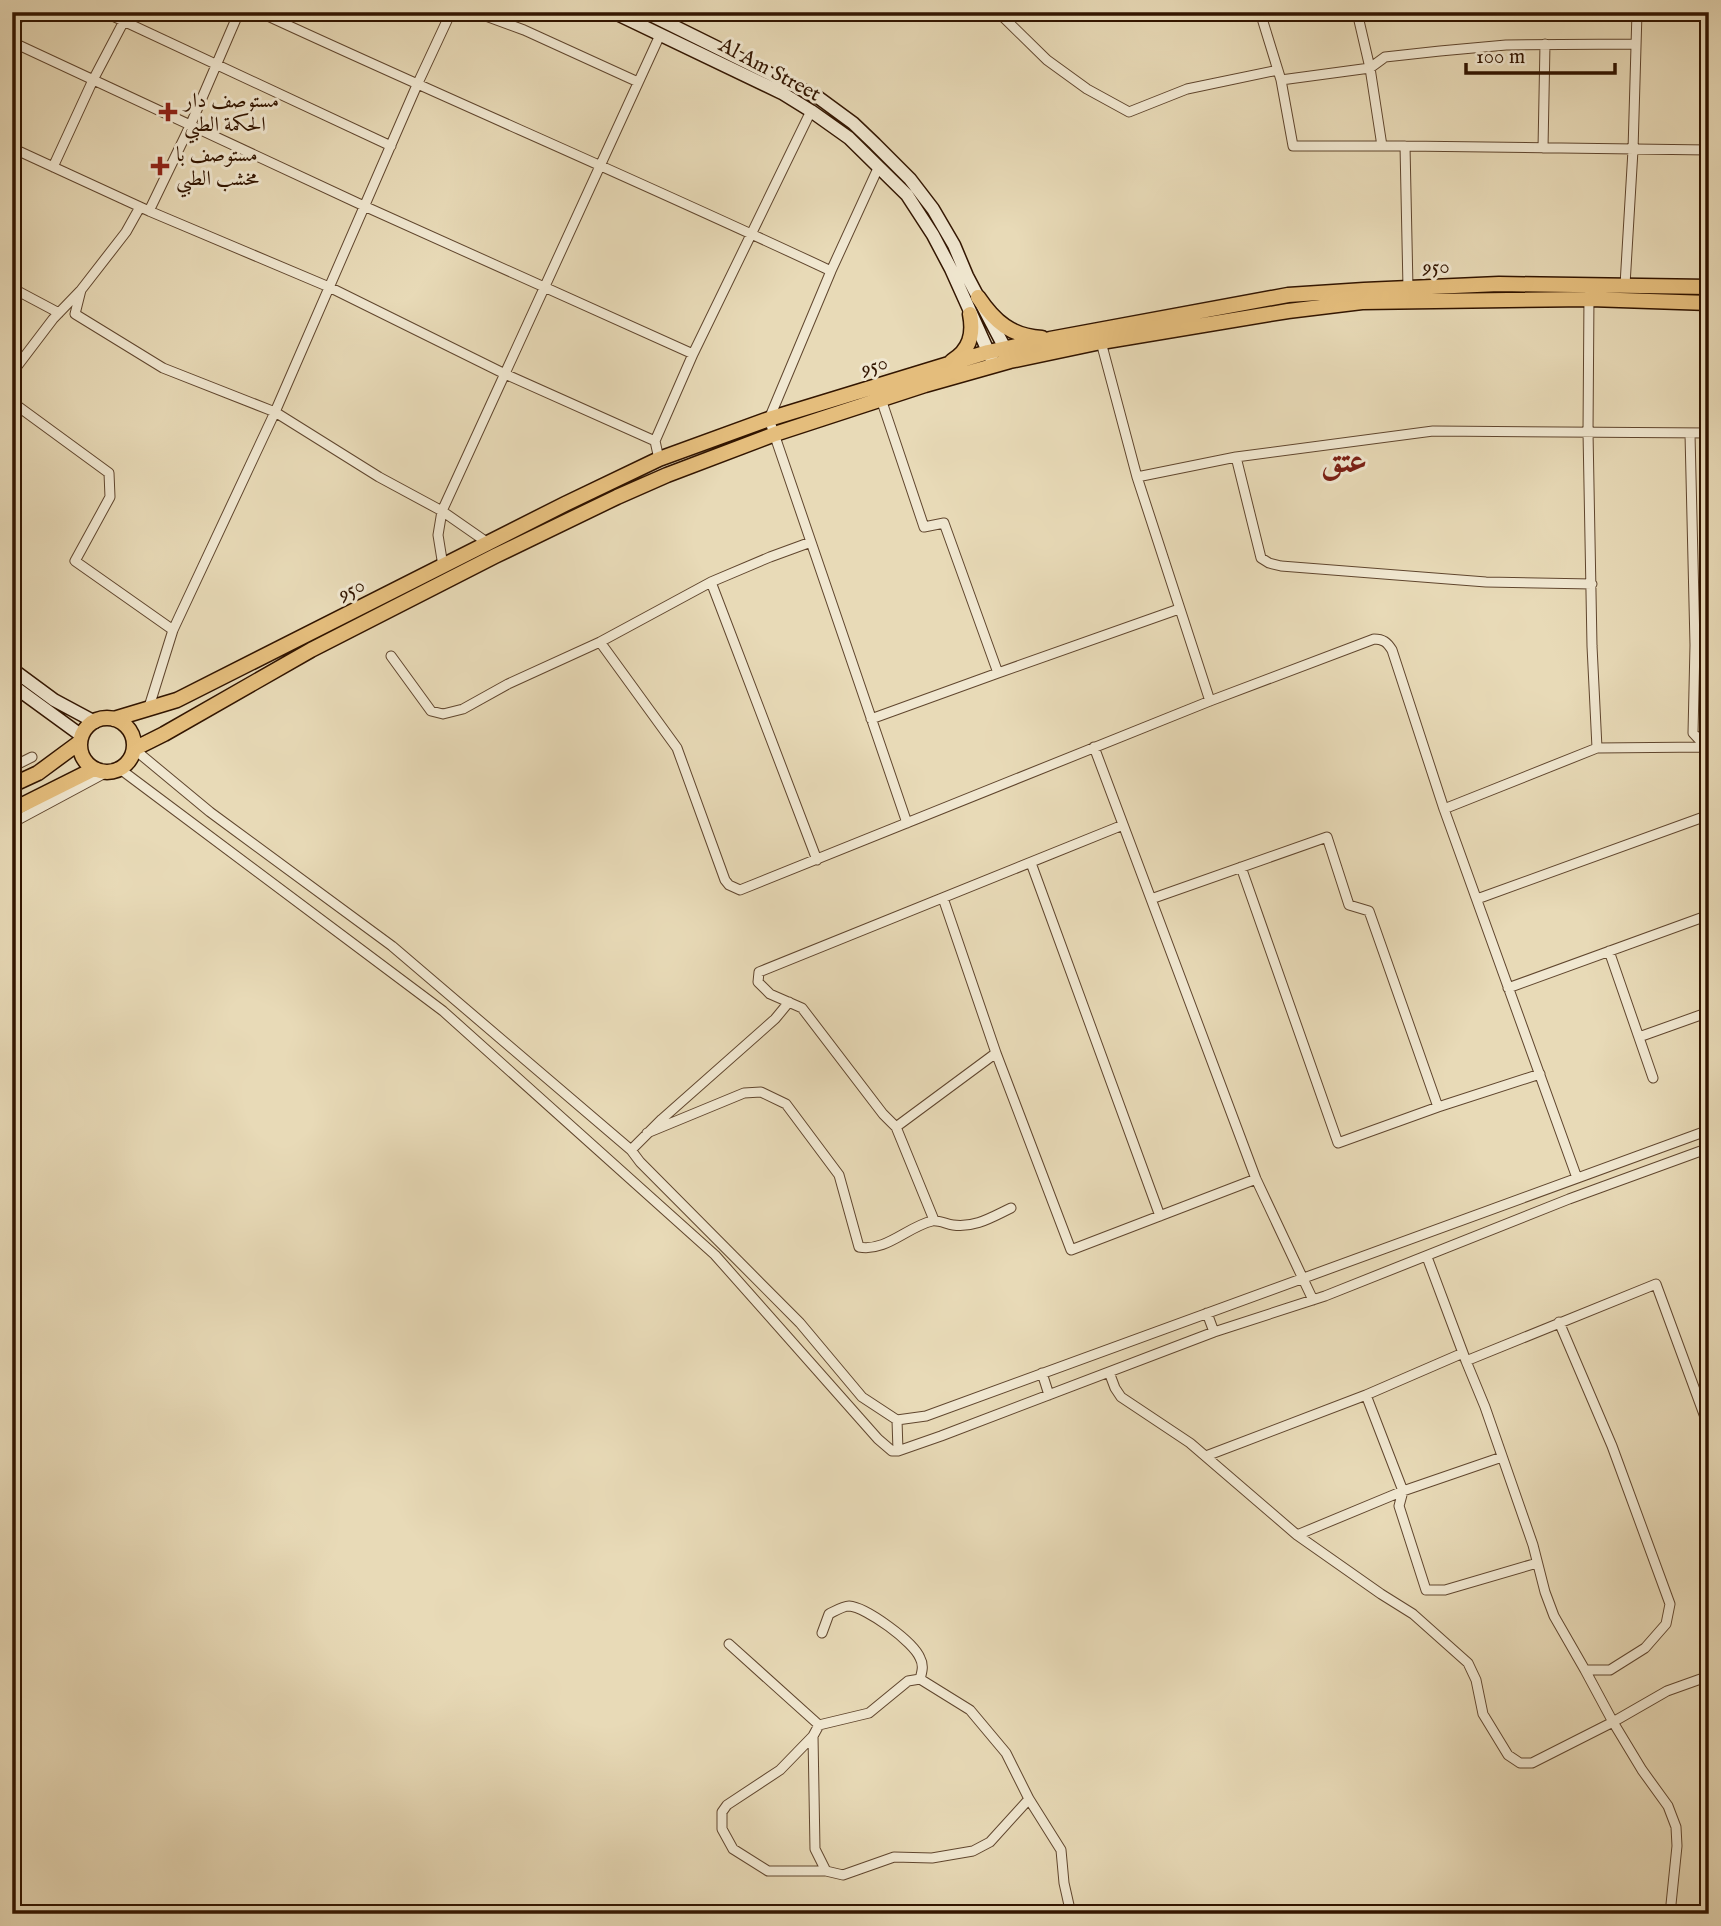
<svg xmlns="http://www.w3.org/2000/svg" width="1721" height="1926" font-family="'IM FELL English',Amiri,serif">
	<rect width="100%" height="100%" fill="#e8dab7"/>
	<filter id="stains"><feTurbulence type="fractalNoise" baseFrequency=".00286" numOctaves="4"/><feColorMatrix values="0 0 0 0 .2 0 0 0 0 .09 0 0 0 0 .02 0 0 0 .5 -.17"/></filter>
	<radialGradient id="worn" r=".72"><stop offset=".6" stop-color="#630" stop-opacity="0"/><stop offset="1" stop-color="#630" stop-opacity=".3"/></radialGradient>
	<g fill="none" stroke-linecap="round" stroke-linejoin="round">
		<defs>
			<path id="minor" d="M104,12l287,134
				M259,12c190,88 383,170 572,259
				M475,12l49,18 114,52
				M998,12l49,48 40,29 42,23 58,-23 91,-19
				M1260,12l21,68 12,66h112l304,4
				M1357,12l13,56 12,78
				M12,32l9,-20
				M12,42l352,164 329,148
				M1281,80l89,-12 15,-11 55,-6 66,-6 130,-1
				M1405,146l3,142
				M12,148l137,63 180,76 176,87 150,67
				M1543,148l2,-104
				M879,166l-48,105 -62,148 138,404
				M53,167l40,-87 31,-59
				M140,207l-14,25 -45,58 -6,24 88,54 112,44 104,65 63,34 46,32
				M149,211l41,-85 49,-114
				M1625,285l8,-135 4,-138
				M12,288l47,25
				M1589,295l-1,137 4,214 5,102
				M1101,342l36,135 73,224
				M12,373l41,-54 27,-28
				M881,399l43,128 20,-4 54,150 181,-64
				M12,402l97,71 1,24 -35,64 98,69
				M1690,434l5,211 -2,88 13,14 3,24
				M1236,457l25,101 8,5 12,3 205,16 106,2
				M659,459l-4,-18 38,-87 118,-243
				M1137,477l99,-20 197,-26 276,2
				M811,542l-41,15 -59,25 106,278
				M443,566l-5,-31 4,-24 218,-476
				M600,642l77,106 48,132 4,5 11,5 470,-189 164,-62c9,0 13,3 18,11l52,159 133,369
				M1695,645l14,-1
				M391,656l40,55 12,3 20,-5 45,-25 92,-42 111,-60
				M148,710l25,-80 102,-218 142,-327 34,-73
				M871,719l127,-46
				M1094,747l162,432 57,121
				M134,749l76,63 182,134 239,204 9,12 160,161 62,74 35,23 29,-4 783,-286
				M12,767l20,-10
				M120,769l323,242 272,244 163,184 14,12h6l43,-15 273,-104 111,-36 244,-97 140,-51
				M1444,809l153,-61 110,-1
				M12,823l95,-51
				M1031,863l129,353
				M1241,867l97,276 100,-36
				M943,898l53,155 75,197 185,-71
				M1151,899l176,-62 22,68 20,6 69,196 102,-33
				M1477,899l232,-84
				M1609,951l44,127
				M1508,988l201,-73
				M1639,1037l70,-25
				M996,1053l-100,74 -13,-13 -81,-106 -32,-14 -12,-12 1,-10 364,-147
				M896,1127l38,93
				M647,1133l97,-40 17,-1 25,12 53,71 20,72c27,5 48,-20 73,-26 7,-1 14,3 21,4 22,3 39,-8 58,-17
				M631,1150l31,-31 113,-100 14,-17
				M1427,1257l39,104 190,-77 53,144
				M1207,1313l7,19
				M1559,1322l53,124 58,158 -4,20 -21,24 -35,22h-25
				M1109,1372l6,16 6,9 69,46 107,92 84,59 32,20 55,49 8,17 7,34 25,41 12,8h12l81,-41 -28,-52 -31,-54 -9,-24 -12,-47 -48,-138 -19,-46
				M1042,1373l7,22
				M1366,1395l37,96 -4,15 27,84h19l92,-27
				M897,1420l1,31
				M1206,1456l160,-61 97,-42
				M1297,1535l106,-44 99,-34
				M822,1633l7,-19c6,-3 14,-8 20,-8 17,1 65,36 71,52 4,7 2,14 0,21
				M729,1644l90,81
				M813,1736l-33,34 -53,35 -5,7v17l11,20 35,22h58
				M1029,1799l-39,43 -17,9 -41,7 -38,-1 -51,18 -17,-4 -11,-22 -2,-113 6,-11 50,-12 39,-32 12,-2 50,31 36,43 23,46 32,51 3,33 7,31
				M1670,1914l7,-68 -1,-19 -8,-21 -26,-36 -29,-48 54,-31 42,-15"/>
			<path id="secondary" d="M613,12l169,81 29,18 38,27 58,57 26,40 18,34 41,91
				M645,12l174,86 34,25 22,21 35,35 23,30 21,36 13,31 41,78
				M12,669l42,31 41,22
				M12,685l70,51"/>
			<path id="primary" d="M978,297c17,25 33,39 64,41
				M952,361c18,-11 22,-27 18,-47
				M80 745a27 27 0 1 1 54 0a27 27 0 1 1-54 0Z
				M114,719l63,-19 388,-196 94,-45 110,-40 219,-67 62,-13 238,-44 76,-5 135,-6 210,3
				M134,749l30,-15 147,-84 184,-94 122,-59 50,-22 108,-41 150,-49 85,-24 91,-19 187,-31 74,-9 228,-3 119,4
				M12,785l26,-12 42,-31
				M12,810l82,-41"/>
		</defs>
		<use href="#minor" stroke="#60462e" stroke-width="11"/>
		<use href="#secondary" stroke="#321500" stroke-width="15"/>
		<use href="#primary" stroke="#321500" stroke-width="17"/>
		<use href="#minor" stroke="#f0e7d0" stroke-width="9"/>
		<use href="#secondary" stroke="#f0e7d0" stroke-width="12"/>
		<use href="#primary" stroke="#e4bd7c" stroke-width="14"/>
	</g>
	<g fill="#8f2418" stroke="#f0e7d0" stroke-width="2.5">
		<path d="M164.5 101.5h7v7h7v7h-7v7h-7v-7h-7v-7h7z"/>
		<path d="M156.5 155.5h7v7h7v7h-7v7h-7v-7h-7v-7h7z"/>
	</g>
	<g text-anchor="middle" stroke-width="6" stroke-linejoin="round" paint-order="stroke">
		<g font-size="21" fill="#321500" stroke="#f0e7d0">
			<text transform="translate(770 69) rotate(28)" y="7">Al Am Street</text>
			<text transform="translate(1436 266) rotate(-2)" y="7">950</text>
			<text transform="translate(874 365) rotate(-17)" y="7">950</text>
			<text transform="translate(351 589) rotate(-27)" y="7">950</text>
		</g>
		<g font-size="21" fill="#321500" stroke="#f0e7d0" text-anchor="start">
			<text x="184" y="107">مستوصف دار<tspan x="184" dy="24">الحكمة الطبي</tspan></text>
			<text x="176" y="161">مستوصف با<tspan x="176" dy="24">مخشب الطبي</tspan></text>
		</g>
		<g font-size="35" font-weight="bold" fill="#7a1f14" stroke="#f0e7d0">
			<text x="1344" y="471">عتق</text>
		</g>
	</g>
	<rect width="1721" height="1926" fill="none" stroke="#e8dab7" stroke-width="42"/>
	<rect x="14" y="14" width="1693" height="1898" fill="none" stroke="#321500" stroke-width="3.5"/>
	<rect x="21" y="21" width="1679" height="1884" fill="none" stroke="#321500" stroke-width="2"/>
	<path d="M1466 63v10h149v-10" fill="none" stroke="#321500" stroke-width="3.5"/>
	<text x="1476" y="63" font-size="21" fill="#321500" stroke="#f0e7d0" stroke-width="5" paint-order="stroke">100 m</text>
	<rect width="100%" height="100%" filter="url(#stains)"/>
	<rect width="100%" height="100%" fill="url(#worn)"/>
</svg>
